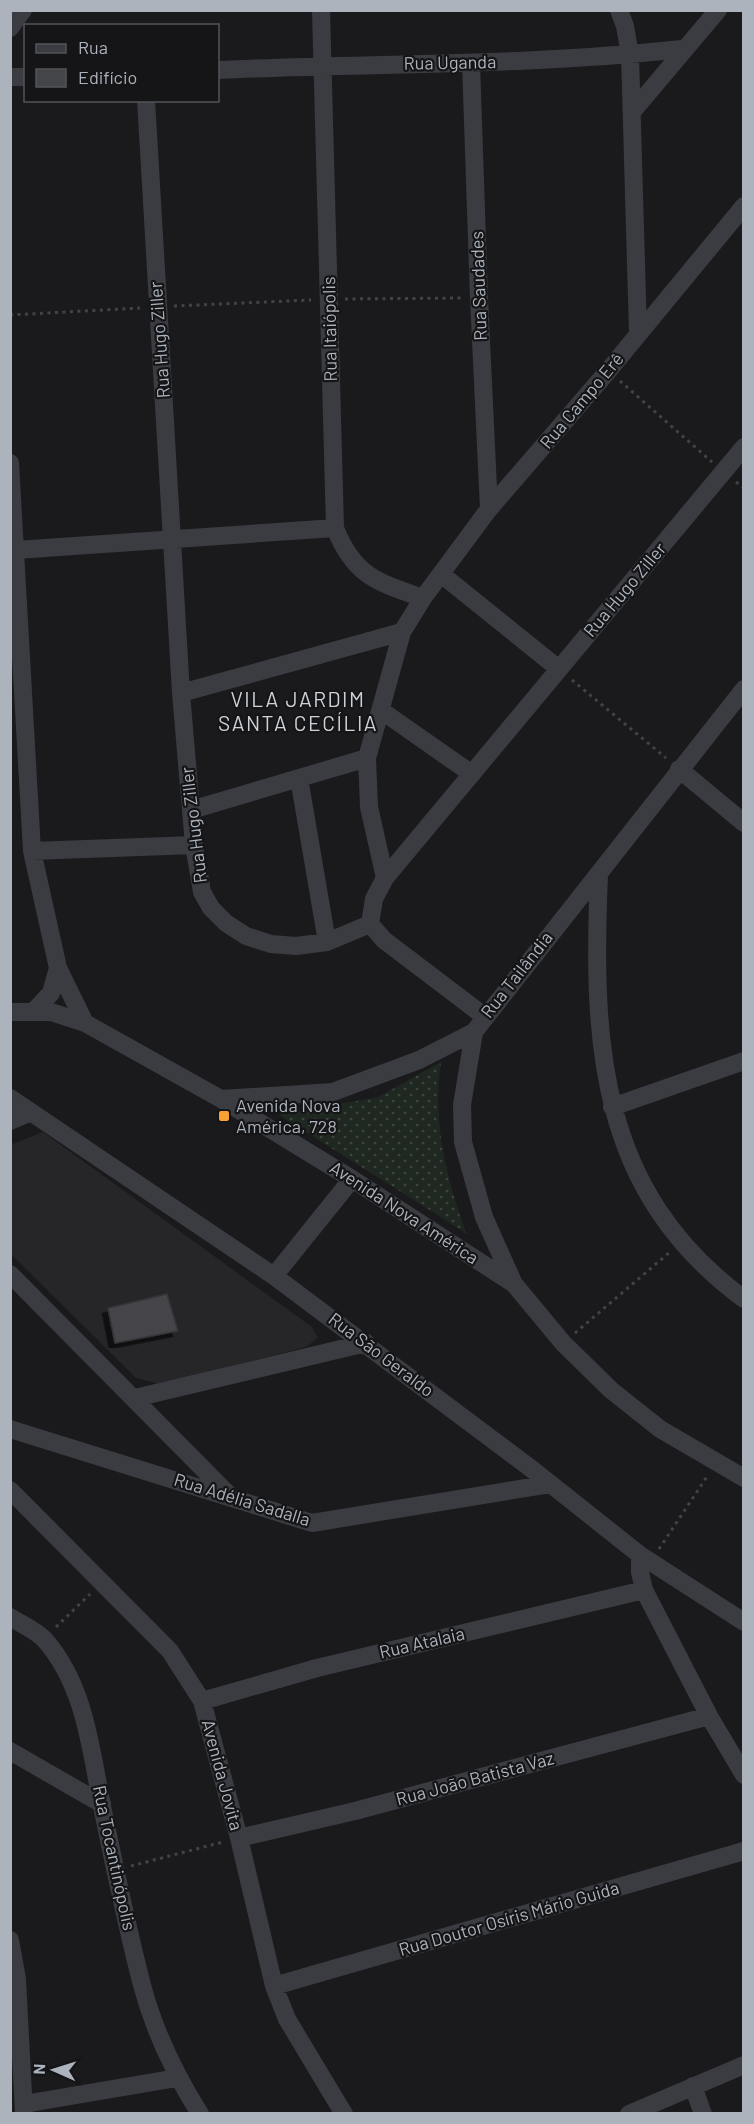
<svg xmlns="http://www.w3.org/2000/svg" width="754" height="2124" font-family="Barlow,sans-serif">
	<defs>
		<pattern id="grass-dots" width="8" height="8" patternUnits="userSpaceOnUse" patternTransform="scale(1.5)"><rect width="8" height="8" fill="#1f2820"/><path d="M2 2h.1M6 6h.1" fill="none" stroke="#3d453e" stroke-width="1.8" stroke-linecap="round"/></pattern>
		<filter id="shadow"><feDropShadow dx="-5.5" dy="5.5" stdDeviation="0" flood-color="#0009"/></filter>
	</defs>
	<rect width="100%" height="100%" fill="#1a1a1c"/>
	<path fill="#262629" d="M43,1132l269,195 6,11 -12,9 -146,37 -24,-6 -125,-124 -1,-109z"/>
	<path fill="url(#grass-dots)" d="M441,1062c-9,60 5,114 25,171l-187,-118 99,-18z"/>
	<path fill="#444549" stroke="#343438" stroke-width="1.5" filter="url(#shadow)" d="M167,1294l11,37 -63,12 -7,-35z"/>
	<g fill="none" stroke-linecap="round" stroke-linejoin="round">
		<path stroke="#404448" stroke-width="3" stroke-dasharray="3 4.5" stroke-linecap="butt" d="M345,299l116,-1
			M174,306l137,-6
			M10,315l130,-7
			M620,381l92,81
			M736,482l8,6
			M572,680l94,78
			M575,1333l95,-81
			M659,1549l49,-74
			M56,1627l34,-33
			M131,1866l92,-24"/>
		<path stroke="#3b3c41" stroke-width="18" d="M321,10l14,518c19,48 42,54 88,70
			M619,10l6,16 5,29 8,278
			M10,28l13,-18
			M471,63l8,235 10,211
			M218,70c154,-7 310,-4 464,-21
			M10,77h16
			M146,100l35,593 13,152 8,47 9,16 15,15 20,13 25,8 25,2 31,-4 43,-18 4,-25 11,-21 359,-431
			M632,112l86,-102
			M10,463l22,388 26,117 27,55
			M16,550l319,-22
			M441,574l118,95
			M181,693l221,-61
			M382,711l90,63
			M679,769l65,54
			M299,778l28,164
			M191,810l176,-52
			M32,851l162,-6
			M599,874c-7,167 -2,317 145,425
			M385,878l-16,-71 -2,-49 35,-126 21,-34 66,-89 119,-138 136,-165
			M370,924l14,16 100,76
			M35,1010l16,-17 7,-25
			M10,1012h41l34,11 136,76 131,80 162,105 49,59 48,47 49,39 84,49
			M10,1098l264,178 259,194 107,85 104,67
			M221,1099l112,-7 86,-32 55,-28
			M612,1107l132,-46
			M10,1121l21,-9
			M10,1274l220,222
			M274,1276l78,-97
			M513,1282l-29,-65 -21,-75 -1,-37 12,-73 270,-343
			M135,1398l231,-55
			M10,1429l302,94 238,-39
			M10,1490l160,161 32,50 37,137 35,148 13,33 57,95
			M640,1555v17l4,18 65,126 35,59
			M10,1617c11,7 27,14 35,23 41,47 46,112 58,171 12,58 24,117 39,174 12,46 33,89 58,129
			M202,1701l115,-33 327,-78
			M10,1751l92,53
			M239,1838l116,-27 354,-95
			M10,1940l7,39 7,135
			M274,1986l470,-135
			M693,2086l10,28
			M24,2104l153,-26
			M629,2114l115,-49"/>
	</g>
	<rect fill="#f9a135" stroke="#151517" stroke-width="2" x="218" y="1110" width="12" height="12" rx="3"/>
	<g text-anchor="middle" stroke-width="4.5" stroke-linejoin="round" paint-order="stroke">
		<g font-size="18" fill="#acb3bc" stroke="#151517">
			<text transform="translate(450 63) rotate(-1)" y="6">Rua Uganda</text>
			<text transform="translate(479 286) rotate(-92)" y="6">Rua Saudades</text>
			<text transform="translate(330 329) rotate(-91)" y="6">Rua Itaiópolis</text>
			<text transform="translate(160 340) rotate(-94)" y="6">Rua Hugo Ziller</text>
			<text transform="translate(582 401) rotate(-50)" y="6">Rua Campo Erê</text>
			<text transform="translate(625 590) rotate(-50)" y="6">Rua Hugo Ziller</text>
			<text transform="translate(194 825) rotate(-97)" y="6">Rua Hugo Ziller</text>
			<text transform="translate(517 975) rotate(-52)" y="6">Rua Tailândia</text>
			<text transform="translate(404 1213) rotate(33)" y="6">Avenida Nova América</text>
			<text transform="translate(381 1355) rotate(37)" y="6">Rua São Geraldo</text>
			<text transform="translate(242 1500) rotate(17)" y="6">Rua Adélia Sadalla</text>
			<text transform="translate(422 1643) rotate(-13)" y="6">Rua Atalaia</text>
			<text transform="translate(222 1775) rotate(75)" y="6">Avenida Jovita</text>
			<text transform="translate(475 1779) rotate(-15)" y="6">Rua João Batista Vaz</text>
			<text transform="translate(114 1858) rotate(78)" y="6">Rua Tocantinópolis</text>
			<text transform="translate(509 1919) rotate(-16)" y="6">Rua Doutor Osíris Mário Guida</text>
		</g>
		<g font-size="18" fill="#acb3bc" stroke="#151517" text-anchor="start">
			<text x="236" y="1112">Avenida Nova<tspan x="236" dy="21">América, 728</tspan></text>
		</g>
		<g font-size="21" letter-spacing="1.5" fill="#cdd1d8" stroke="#151517">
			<text x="298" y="707">VILA JARDIM<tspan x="298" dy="24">SANTA CECÍLIA</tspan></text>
		</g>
	</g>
	<rect width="754" height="2124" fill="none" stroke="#acb3bc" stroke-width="24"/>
	<rect x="24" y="24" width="195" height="78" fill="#151517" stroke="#515459" stroke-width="1.5"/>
	<rect x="36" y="44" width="30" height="9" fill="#3b3c41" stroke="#515459" stroke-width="1.5"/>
	<text x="78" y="54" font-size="18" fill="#acb3bc">Rua</text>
	<rect x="36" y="69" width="30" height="18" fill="#444549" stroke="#515459" stroke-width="1.5"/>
	<text x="78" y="84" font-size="18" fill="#acb3bc">Edifício</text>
	<g transform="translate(54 2070) rotate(273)" stroke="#151517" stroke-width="4.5" paint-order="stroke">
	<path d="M0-4.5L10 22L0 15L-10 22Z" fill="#acb3bc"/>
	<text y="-9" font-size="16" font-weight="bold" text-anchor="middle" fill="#acb3bc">N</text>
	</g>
</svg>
